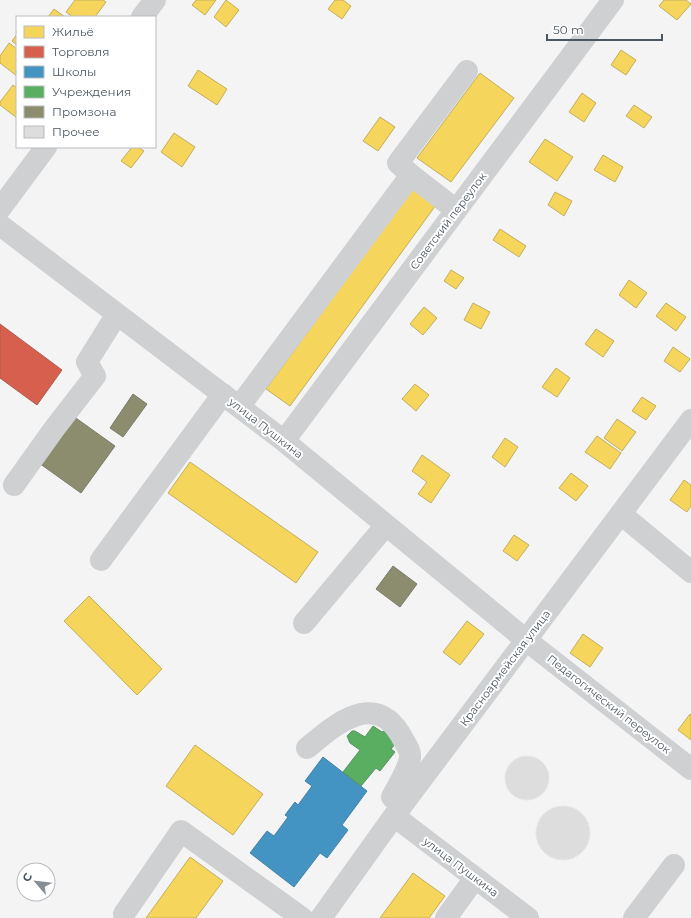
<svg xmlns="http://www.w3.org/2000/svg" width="691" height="918" font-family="Montserrat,sans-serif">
	<rect width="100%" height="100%" fill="#f4f4f4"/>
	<path fill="#f6d55c" stroke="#c2af5e" d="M75,0h28l3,2 -11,15h-22l-7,-5z
		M196,0h20l-11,15 -13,-10z
		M226,0l13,10 -13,17 -12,-10z
		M335,0h8l8,6 -9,13 -14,-10z
		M664,0h22l5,4 -14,16 -18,-14z
		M54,9l11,8h-17z
		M17,34v11l-5,-4z
		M9,43l8,6v27l-17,-13v-7z
		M621,50l15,10 -10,15 -15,-10z
		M198,70l29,19 -10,16 -29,-19z
		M480,73l34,25 -63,84 -34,-24z
		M13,85l4,3v30l-17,-13v-3z
		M582,93l14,10 -12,19 -15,-10z
		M634,105l18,12 -8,11 -18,-12z
		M380,117l15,10 -17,24 -15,-10z
		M174,133l21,14 -13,20 -21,-15z
		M545,139l28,18 -16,24 -28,-19z
		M132,147h6l6,4 -13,17 -10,-7z
		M603,155l20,12 -8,15 -21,-12z
		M413,188l23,17 -146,201 -24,-17z
		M555,192l17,9 -8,15 -16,-11z
		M500,229l26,17 -7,11 -26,-17z
		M451,270l13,8 -8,11 -12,-8z
		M629,280l18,13 -11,15 -17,-13z
		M473,303l17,9 -9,17 -17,-9z
		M666,303l20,14 -10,14 -20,-15z
		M424,307l13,11 -14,17 -13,-11z
		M596,329l18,12 -11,16 -18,-13z
		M673,347l17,12 -10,13 -16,-11z
		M556,368l14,10 -13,19 -15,-10z
		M415,384l14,11 -13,16 -14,-12z
		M642,397l14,9 -10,14 -14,-9z
		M617,419l19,13 -14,19 -18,-13z
		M597,436l24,17 -11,16 -25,-17z
		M505,438l13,9 -13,20 -13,-10z
		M422,455l28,20 -19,28 -13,-9 9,-12 -15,-11z
		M190,462l128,90 -22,31 -128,-90z
		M571,473l17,13 -12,15 -17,-13z
		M684,480l7,5v21l-4,6 -17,-12z
		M514,535l15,10 -12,16 -14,-10z
		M89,596l73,73 -25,26 -73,-74z
		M467,621l17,13 -24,31 -17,-13z
		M583,634l20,14 -13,19 -20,-14z
		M690,714l1,1v25l-13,-10z
		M195,745l68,49 -30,41 -67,-49z
		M190,857l33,24 -27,37h-50z
		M413,873l32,23 -16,22h-49z"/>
	<path fill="#d6604d" stroke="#ac5d53" d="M0,324l62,46 -25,35 -37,-27z"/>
	<path fill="#4393c3" stroke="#4581a6" d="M323,757l44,34 -25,34 6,5 -21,28 -7,-5 -26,34 -44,-34 17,-22 7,5 14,-19 -3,-2 10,-13 3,3 14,-19 -7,-5z"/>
	<path fill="#5aae61" stroke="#559461" d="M373,726l9,6 5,-2 9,13 -5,6 4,3 -15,19 -4,-3 -15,18 -18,-14 17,-22 -10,-7 -3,-7 5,-5h3l10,6z"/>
	<path fill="#8c8c6e" stroke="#787c6a" d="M133,394l14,10 -24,33 -13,-9z
		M73,416l42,30 -34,47 -42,-30z
		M393,566l24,18 -17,23 -24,-18z"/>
	<path fill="#ddddde" stroke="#e5e6e7" d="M505 778a22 22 0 1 1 44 0a22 22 0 1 1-44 0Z
		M536 833a27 27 0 1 1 54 0a27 27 0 1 1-54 0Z"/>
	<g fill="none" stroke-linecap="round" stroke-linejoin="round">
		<path stroke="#ced0d2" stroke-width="22" d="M142,17l13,-17
			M0,209l46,-62
			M456,210l-45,-35 -13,-12 69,-92
			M0,225l284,216 242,199 165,129
			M239,407l172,-232
			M284,441l329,-441
			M14,485l40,-56 41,-53 -8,-14 30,-48
			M621,514l70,58
			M101,560l122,-166
			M304,623l82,-98
			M307,748c16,-13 33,-29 54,-34 22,-4 34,9 43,27 3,5 7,11 6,17 -3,14 -11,26 -18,39l10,9
			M394,816l134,102
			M124,914l57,-83 121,87
			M321,918l73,-102 297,-396
			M446,918l29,-40
			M634,918l40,-53"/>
	</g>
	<g text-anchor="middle" stroke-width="4" stroke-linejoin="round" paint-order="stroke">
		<g font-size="11" fill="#4a5661" stroke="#fff">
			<text transform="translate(448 221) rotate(-53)" y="4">Советский переулок</text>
			<text transform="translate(266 428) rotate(38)" y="4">улица Пушкина</text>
			<text transform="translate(505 668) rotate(-53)" y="4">Красноармейская улица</text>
			<text transform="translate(609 704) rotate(38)" y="4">Педагогический переулок</text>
			<text transform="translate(461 867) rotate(37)" y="4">улица Пушкина</text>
		</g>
	</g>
	<rect x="16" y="16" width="140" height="132" fill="#ffffff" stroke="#b7bbc0"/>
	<rect x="24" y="26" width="20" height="12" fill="#f6d55c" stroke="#b7bbc0"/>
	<text x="52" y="36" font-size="12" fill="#4a5661">Жильё</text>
	<rect x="24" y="46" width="20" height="12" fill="#d6604d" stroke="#b7bbc0"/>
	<text x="52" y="56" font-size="12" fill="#4a5661">Торговля</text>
	<rect x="24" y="66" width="20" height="12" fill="#4393c3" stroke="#b7bbc0"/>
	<text x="52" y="76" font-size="12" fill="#4a5661">Школы</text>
	<rect x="24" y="86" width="20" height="12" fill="#5aae61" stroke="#b7bbc0"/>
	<text x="52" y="96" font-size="12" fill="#4a5661">Учреждения</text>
	<rect x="24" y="106" width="20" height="12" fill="#8c8c6e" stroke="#b7bbc0"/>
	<text x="52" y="116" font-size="12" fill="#4a5661">Промзона</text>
	<rect x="24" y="126" width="20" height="12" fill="#ddddde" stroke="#b7bbc0"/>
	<text x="52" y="136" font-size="12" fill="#4a5661">Прочее</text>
	<g transform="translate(36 882) rotate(298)"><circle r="19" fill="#ffffff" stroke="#b7bbc0"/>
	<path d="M0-3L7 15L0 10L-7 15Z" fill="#868d94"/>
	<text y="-6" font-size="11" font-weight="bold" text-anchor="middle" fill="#4a5661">С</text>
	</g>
	<path d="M547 34v6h115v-6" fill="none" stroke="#4a5661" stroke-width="2"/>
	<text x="553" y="34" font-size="12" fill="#4a5661" stroke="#ffffff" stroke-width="3" paint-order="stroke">50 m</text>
</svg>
